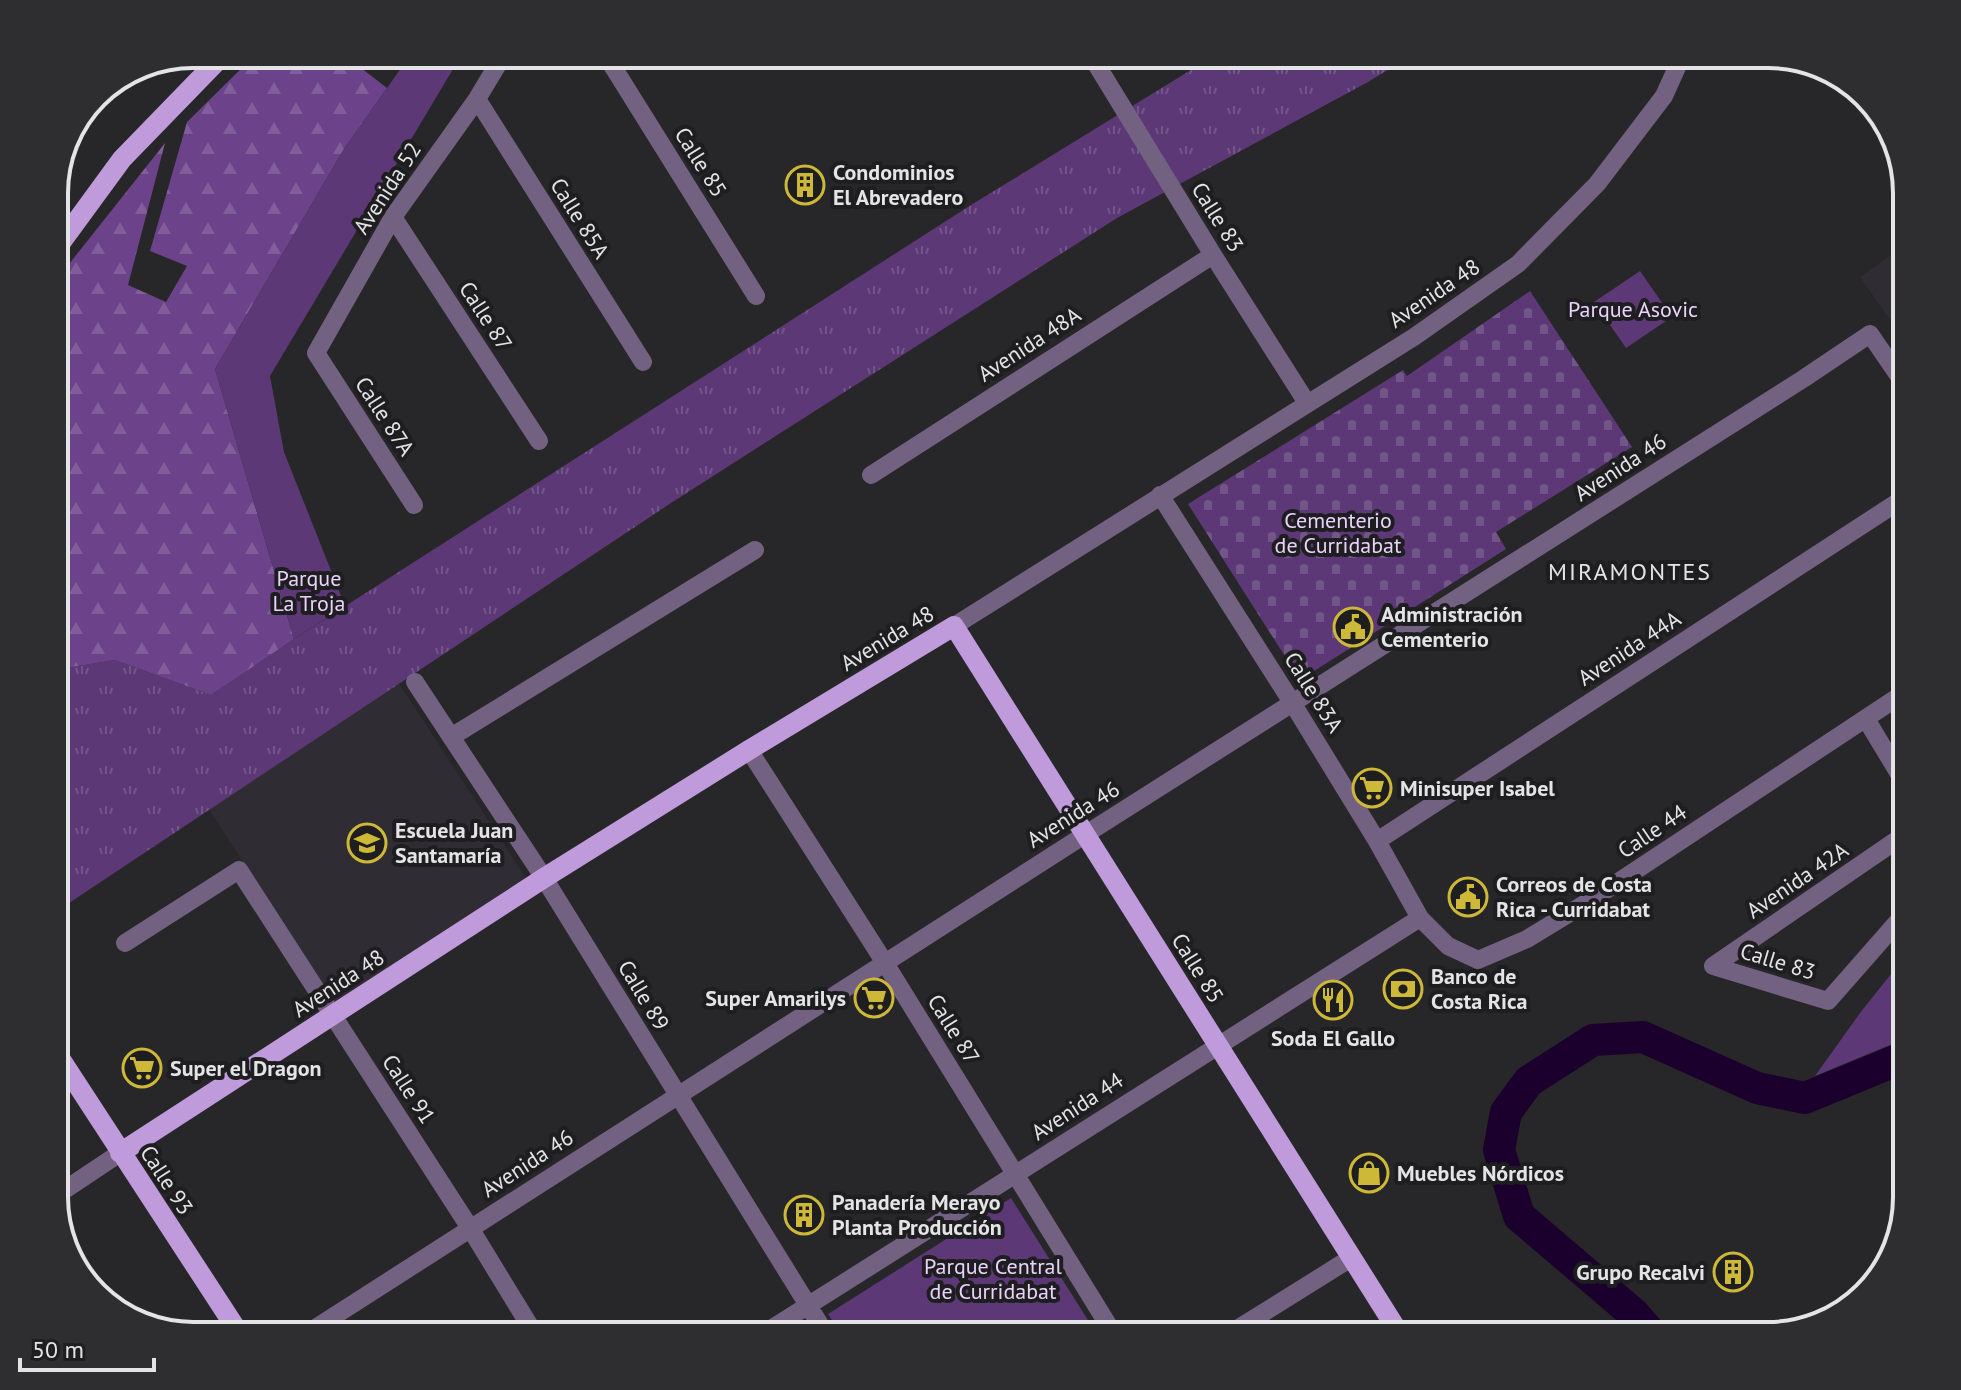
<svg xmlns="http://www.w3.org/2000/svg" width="1961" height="1390" font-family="'PT Sans',sans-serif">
	<defs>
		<pattern id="grass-tufts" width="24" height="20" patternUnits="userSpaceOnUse" patternTransform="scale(2)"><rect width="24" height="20" fill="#5c3976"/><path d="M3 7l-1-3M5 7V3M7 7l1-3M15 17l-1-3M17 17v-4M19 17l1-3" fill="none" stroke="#735689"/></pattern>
		<pattern id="forest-firs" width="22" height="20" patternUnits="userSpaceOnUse" patternTransform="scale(2)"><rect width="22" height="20" fill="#6c438a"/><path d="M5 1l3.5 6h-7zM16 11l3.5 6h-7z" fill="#815e9a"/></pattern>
		<pattern id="cemetery-stones" width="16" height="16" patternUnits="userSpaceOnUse" patternTransform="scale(2)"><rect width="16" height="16" fill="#5c3976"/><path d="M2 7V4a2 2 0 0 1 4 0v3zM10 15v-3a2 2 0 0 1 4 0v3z" fill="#735689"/></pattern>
	</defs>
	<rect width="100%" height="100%" fill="#272628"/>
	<path fill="#302c34" d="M1907,244v100l-47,-67z
		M398,682l128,196 -191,125 -127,-195z"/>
	<path fill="url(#grass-tufts)" d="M1217,54h197l-46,28 -251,136 -446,285 -617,410v-243l61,-10 96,35 83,-56 677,-434z"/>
	<path fill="url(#forest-firs)" d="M256,54h87l44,34 -43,61 -129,220 79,270 -83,56 -96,-35 -61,10v-387l111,-140 -37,142 38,17 21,-36 -37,-15 37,-129z"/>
	<path fill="url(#cemetery-stones)" d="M1530,291l102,156 -136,85 10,17 -206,131 -112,-176 215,-134 4,6z"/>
	<path fill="#5c3976" d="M411,54h51l-192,322 14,76 61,154 -51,33 -79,-270 129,-220z
		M1640,271l32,46 -46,31 -32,-46z
		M1907,954v84l-92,38 45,-63z
		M1011,1198l87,138h-256l-14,-22z"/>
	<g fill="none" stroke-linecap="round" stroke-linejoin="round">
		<path stroke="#1b002d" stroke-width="32" d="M1653,1336l-19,-22 -115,-98 -20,-66 7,-38 23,-31 64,-41 50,-3 114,51 48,10 102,-42"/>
		<path stroke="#726181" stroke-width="18" d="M605,54l151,242
			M1090,54l123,201 94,148
			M477,99l166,263
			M393,217l146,224
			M871,475l342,-220
			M1160,495l133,209 84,137 43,77 28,28 30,14 49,-21 64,-39 316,-209
			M414,505l-98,-152 77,-136 84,-118 27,-45
			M954,626l460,-289 104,-73 79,-80 67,-88 19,-42
			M415,682l129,196 283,458
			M1866,719l41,68
			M451,737l304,-187
			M749,750l136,213 230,373
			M1377,841l530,-345
			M125,943l114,-73 231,358 66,108
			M1713,966l115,35 79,-90
			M1713,966l194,-133
			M54,1197l66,-44
			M303,1336l783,-502 717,-455 67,-45 37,54
			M760,1336l660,-418
			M1226,1336l125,-78"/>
		<path stroke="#bf9bdc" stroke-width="20" d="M54,252l68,-93 102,-105
			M54,1049l187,287
			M120,1153l424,-275 205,-128 205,-124 447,710"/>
	</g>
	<defs>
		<symbol id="building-ring" viewBox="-11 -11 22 22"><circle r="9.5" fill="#1e1d1f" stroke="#ceb837" stroke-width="1.5"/><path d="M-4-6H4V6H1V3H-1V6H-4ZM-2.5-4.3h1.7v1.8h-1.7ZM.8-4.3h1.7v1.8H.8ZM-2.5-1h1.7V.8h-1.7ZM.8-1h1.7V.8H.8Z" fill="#ceb837"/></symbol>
		<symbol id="civic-ring" viewBox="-11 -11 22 22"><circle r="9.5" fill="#1e1d1f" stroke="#ceb837" stroke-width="1.5"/><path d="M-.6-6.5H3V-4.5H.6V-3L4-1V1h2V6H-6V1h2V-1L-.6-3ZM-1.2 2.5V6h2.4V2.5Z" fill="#ceb837"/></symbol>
		<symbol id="supermarket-ring" viewBox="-11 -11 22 22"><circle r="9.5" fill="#1e1d1f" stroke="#ceb837" stroke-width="1.5"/><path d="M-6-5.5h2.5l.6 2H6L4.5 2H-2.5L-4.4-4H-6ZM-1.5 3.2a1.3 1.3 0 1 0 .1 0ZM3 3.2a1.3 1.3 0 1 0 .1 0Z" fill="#ceb837"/></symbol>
		<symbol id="school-ring" viewBox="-11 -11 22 22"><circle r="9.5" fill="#1e1d1f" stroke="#ceb837" stroke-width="1.5"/><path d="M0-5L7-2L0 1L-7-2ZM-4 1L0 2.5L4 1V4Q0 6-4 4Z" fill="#ceb837"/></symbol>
		<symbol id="bank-ring" viewBox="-11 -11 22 22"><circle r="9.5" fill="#1e1d1f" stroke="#ceb837" stroke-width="1.5"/><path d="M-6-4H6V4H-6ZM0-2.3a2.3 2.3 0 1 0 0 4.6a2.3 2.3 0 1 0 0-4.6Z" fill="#ceb837"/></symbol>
		<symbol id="restaurant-ring" viewBox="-11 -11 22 22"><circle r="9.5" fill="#1e1d1f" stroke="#ceb837" stroke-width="1.5"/><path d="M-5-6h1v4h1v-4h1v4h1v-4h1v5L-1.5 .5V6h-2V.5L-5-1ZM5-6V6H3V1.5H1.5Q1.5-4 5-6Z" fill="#ceb837"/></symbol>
		<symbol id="shop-ring" viewBox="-11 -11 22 22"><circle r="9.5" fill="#1e1d1f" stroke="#ceb837" stroke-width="1.5"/><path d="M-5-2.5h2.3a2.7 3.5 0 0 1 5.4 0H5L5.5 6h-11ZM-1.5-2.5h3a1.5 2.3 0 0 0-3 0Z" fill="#ceb837"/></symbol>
	</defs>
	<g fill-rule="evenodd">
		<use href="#building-ring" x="783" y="163" width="44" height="44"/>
		<use href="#civic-ring" x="1331" y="605" width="44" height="44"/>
		<use href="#supermarket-ring" x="1350" y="766" width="44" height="44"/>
		<use href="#school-ring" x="345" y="821" width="44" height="44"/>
		<use href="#civic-ring" x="1446" y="875" width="44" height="44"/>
		<use href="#bank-ring" x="1381" y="967" width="44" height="44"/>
		<use href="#supermarket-ring" x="852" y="976" width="44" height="44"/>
		<use href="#restaurant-ring" x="1311" y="978" width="44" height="44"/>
		<use href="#supermarket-ring" x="120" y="1046" width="44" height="44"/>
		<use href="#shop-ring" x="1347" y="1151" width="44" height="44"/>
		<use href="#building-ring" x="782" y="1193" width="44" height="44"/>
		<use href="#building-ring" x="1711" y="1250" width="44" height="44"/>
	</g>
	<g text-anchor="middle" stroke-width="8" stroke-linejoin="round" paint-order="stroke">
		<g font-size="22" fill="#e4e3e5" stroke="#1e1d1f">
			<text transform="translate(701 162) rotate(58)" y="8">Calle 85</text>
			<text transform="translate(387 188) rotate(-57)" y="8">Avenida 52</text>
			<text transform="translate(1218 217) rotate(58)" y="8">Calle 83</text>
			<text transform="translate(580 218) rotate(58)" y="8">Calle 85A</text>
			<text transform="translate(1434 293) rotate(-34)" y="8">Avenida 48</text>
			<text transform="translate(486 316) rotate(57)" y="8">Calle 87</text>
			<text transform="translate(1029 344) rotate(-33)" y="8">Avenida 48A</text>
			<text transform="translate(385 416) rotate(57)" y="8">Calle 87A</text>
			<text transform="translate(1620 467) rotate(-33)" y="8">Avenida 46</text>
			<text transform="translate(887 638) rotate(-31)" y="8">Avenida 48</text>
			<text transform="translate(1629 648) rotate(-33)" y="8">Avenida 44A</text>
			<text transform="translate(1314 692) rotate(58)" y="8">Calle 83A</text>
			<text transform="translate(1073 814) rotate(-32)" y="8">Avenida 46</text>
			<text transform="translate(1652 831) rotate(-34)" y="8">Calle 44</text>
			<text transform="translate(1797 880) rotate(-34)" y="8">Avenida 42A</text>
			<text transform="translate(1778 961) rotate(17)" y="8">Calle 83</text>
			<text transform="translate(1198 968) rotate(58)" y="8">Calle 85</text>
			<text transform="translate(338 983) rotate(-33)" y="8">Avenida 48</text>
			<text transform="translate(644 995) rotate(59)" y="8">Calle 89</text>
			<text transform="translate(954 1029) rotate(58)" y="8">Calle 87</text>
			<text transform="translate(409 1089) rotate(57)" y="8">Calle 91</text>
			<text transform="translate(1077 1106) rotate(-33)" y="8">Avenida 44</text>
			<text transform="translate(527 1163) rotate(-33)" y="8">Avenida 46</text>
			<text transform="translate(167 1180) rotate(57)" y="8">Calle 93</text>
		</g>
		<g font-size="22" font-weight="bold" fill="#e4e3e5" stroke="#1e1d1f" text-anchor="start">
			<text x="833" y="180">Condominios<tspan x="833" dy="25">El Abrevadero</tspan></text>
			<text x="1381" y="622">Administración<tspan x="1381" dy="25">Cementerio</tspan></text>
			<text x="1400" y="796">Minisuper Isabel</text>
			<text x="395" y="838">Escuela Juan<tspan x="395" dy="25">Santamaría</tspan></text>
			<text x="1496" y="892">Correos de Costa<tspan x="1496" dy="25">Rica - Curridabat</tspan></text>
			<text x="1431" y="984">Banco de<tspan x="1431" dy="25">Costa Rica</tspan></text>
			<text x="846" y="1006" text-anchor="end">Super Amarilys</text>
			<text x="1333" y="1046" text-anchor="middle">Soda El Gallo</text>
			<text x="170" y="1076">Super el Dragon</text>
			<text x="1397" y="1181">Muebles Nórdicos</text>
			<text x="832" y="1210">Panadería Merayo<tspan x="832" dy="25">Planta Producción</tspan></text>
			<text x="1705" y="1280" text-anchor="end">Grupo Recalvi</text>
		</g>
		<g font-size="22" fill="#e9d3fb" stroke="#1e1d1f">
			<text x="1633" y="317">Parque Asovic</text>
			<text x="1338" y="528">Cementerio<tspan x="1338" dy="25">de Curridabat</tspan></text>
			<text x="309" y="586">Parque<tspan x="309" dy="25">La Troja</tspan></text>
			<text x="993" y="1274">Parque Central<tspan x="993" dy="25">de Curridabat</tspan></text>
		</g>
		<g font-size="24" letter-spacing="2" fill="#e4e3e5" stroke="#1e1d1f">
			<text x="1630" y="580">MIRAMONTES</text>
		</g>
	</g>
	<path d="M0 0H1961V1390H0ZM193 68H1768A125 125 0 0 1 1893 193V1197A125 125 0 0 1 1768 1322H193A125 125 0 0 1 68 1197V193A125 125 0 0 1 193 68Z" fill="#2e2d2f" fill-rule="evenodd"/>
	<path fill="none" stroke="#e4e3e5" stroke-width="4" d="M193 68H1768A125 125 0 0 1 1893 193V1197A125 125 0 0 1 1768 1322H193A125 125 0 0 1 68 1197V193A125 125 0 0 1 193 68Z"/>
	<path d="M20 1358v12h134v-12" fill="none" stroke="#e4e3e5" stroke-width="4"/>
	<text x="32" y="1358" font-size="24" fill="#e4e3e5" stroke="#1e1d1f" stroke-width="6" paint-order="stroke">50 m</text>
</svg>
